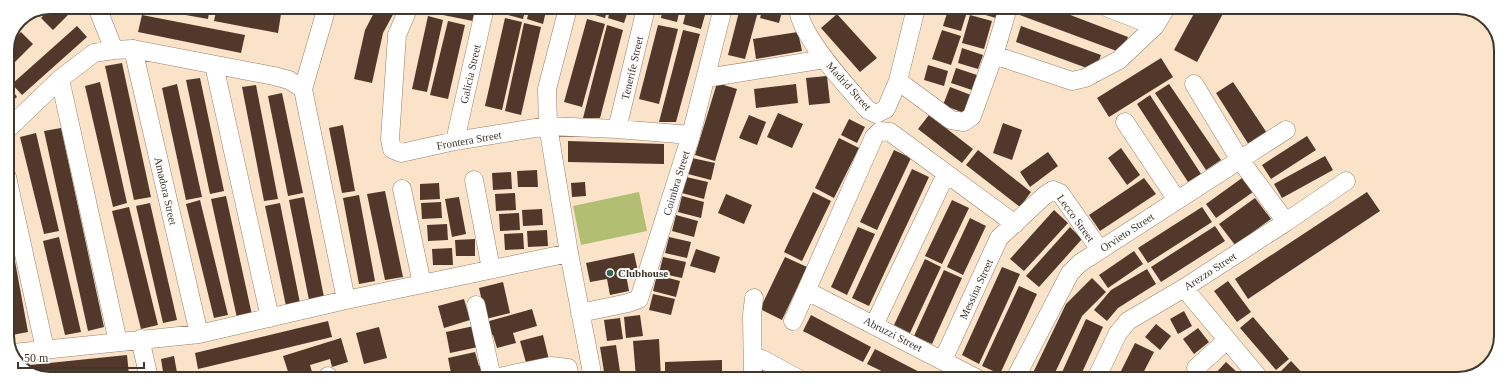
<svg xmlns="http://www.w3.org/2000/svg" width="1508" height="386" font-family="Georgia,serif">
	<rect width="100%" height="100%" fill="#fae3c8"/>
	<path fill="#b2bf73" d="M639,192l8,39 -66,14 -8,-39z"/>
	<path fill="#52382b" d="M52,7h19l3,2 -21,21 -12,-12z
		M133,7h20v4z
		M164,7h46l-2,12 -45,-8z
		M217,7h29l35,7 -3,19 -64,-12z
		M377,7h20l-14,26 -11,50 -18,-4 11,-49z
		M434,7h42l-3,14 -40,-8z
		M510,7h16l-3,12 -15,-4z
		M530,7h17l-4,17 -16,-5z
		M590,8h18l-3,10 -17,-5z
		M611,8h18l-5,15 -16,-5z
		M663,8h17l-3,14 -16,-4z
		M687,8h20l-6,21 -18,-5z
		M740,8h19l-14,51 -17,-4z
		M763,8h20l-4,15 -19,-5z
		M977,8h22l-3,10 -21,-6z
		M1019,8h33l76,29 -6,16 -105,-39z
		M1197,8h29l-29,54 -23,-12z
		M948,10l18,5 -5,16 -18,-5z
		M837,14l40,44 -17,14 -39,-44z
		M142,15l103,20 -4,18 -103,-21z
		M970,15l22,6 -8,28 -22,-6z
		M428,16l15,4 -16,72 -15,-3z
		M505,18l17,4 -20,88 -17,-4z
		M587,19l18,5 -23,83 -18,-5z
		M448,21l17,4 -17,74 -18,-4z
		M524,23l17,4 -20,88 -16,-4z
		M607,25l16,5 -23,88h-17z
		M658,25l20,4 -19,75 -20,-5z
		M77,26l10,11 -65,58 -10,-11z
		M1021,26l80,29 -6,16 -79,-29z
		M683,30l17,4 -24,88h-17z
		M942,30l19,6 -10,29 -19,-6z
		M21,32l12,12 -26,26v-20l4,-9z
		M798,32l4,19 -46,8 -3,-20z
		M962,48l21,7 -5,14 -20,-6z
		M1161,58l12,19 -64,40 -12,-19z
		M122,63l29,134 -17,3 -29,-134z
		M928,65l20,6 -4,15 -20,-6z
		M956,68l21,7 -5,15 -21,-7z
		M827,76l3,27 -21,2 -3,-27z
		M200,78l24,113 -14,3 -24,-114z
		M100,82l27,121 -14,4 -28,-121z
		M1233,82l34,51 -18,12 -33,-52z
		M717,83l20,6 -22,72 -20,-6z
		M8,84l9,13 -10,7v-19z
		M177,84l25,113 -16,3 -24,-112z
		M796,84l2,19 -42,5 -2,-19z
		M1169,84l52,76 -15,10 -51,-77z
		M256,85l22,114 -14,2 -22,-114z
		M950,87l21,8 -7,18 -21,-8z
		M282,93l21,100 -15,3 -20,-100z
		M1150,95l51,79 -13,8 -51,-78z
		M778,113l25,11 -11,24 -25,-11z
		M749,115l17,7 -9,23 -18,-7z
		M929,115l44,34 -11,14 -44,-34z
		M849,119l16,8 -8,16 -16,-8z
		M1003,123l19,7 -10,30 -19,-7z
		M343,125l12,66 -13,2 -13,-65z
		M61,128l43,199 -16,4 -44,-200z
		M36,133l23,98 -15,3 -24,-97z
		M1307,136l9,14 -45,29 -9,-14z
		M839,138l20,10 -25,50 -19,-10z
		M568,141l96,3v20l-96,-2z
		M1121,148l19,27 -13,10 -19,-27z
		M894,150l17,8 -34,72 -17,-8z
		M978,150l53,42 -11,15 -54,-42z
		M1048,152l10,14 -28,21 -10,-15z
		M1325,156l8,14 -51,28 -8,-14z
		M692,158l23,5 -4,17 -23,-6z
		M912,169l17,8 -60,129 -17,-8z
		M537,170l1,17h-20l-1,-16z
		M511,172l1,17 -19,1 -1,-17z
		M686,177l22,5 -4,17 -22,-6z
		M1144,178l12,16 -56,37 -11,-16z
		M1242,178l11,14 -37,26 -10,-14z
		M585,182l1,14 -14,1 -1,-14z
		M439,183l1,16 -20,1v-16z
		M385,191l18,86 -18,3 -18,-86z
		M813,192l18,9 -29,60 -18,-9z
		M1367,192l13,19 -132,88 -13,-20z
		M515,193l1,17 -20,1 -1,-17z
		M726,194l26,11 -8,19 -26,-11z
		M359,195l16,86 -16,3 -16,-86z
		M226,196l26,119 -15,3 -26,-119z
		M682,196l22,6 -3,16 -23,-6z
		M304,197l20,100 -15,3 -20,-100z
		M459,197l7,37 -14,3 -7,-38z
		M1255,198l16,21 -36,26 -16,-21z
		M200,200l28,115 -14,3 -28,-114z
		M952,200l17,8 -27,56 -17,-8z
		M441,202l1,16 -20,1 -1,-16z
		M150,203l27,117 -14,3 -27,-117z
		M280,203l20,100 -14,3 -21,-100z
		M129,207l29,118 -17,4 -29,-118z
		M1202,207l10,15 -64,41 -10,-15z
		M542,209l1,16 -20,1 -1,-16z
		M1054,210l14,13 -44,48 -14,-12z
		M519,213l1,17 -20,1 -1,-17z
		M676,215l22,6 -4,16 -22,-6z
		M970,218l16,8 -23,49 -16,-8z
		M447,224l1,16 -20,1 -1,-16z
		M1215,226l10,15 -64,41 -10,-15z
		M858,227l17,7 -28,61 -16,-8z
		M1070,227l12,12 -43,48 -13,-11z
		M547,230l1,16 -20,1 -1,-16z
		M523,233l1,16 -19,1 -1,-16z
		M59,237l22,95 -16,3 -22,-94z
		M669,237l22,5 -4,16 -22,-5z
		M475,239v17h-19l-1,-16z
		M452,248l1,17h-20l-1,-16z
		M696,249l24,8 -5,16 -25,-7z
		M1134,251l9,13 -35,24 -9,-13z
		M634,253l4,19 -12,3 3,16 -19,4 -3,-16 -17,3 -4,-19z
		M14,256l14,76 -16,3 -5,-23v-54z
		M663,257l23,5 -4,16 -23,-5z
		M785,257l22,10 -25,53 -22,-11z
		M925,259l16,8 -31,66 -16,-8z
		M1002,267l18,7 -41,90 -17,-9z
		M1147,269l9,15 -38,24 -11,13 -13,-11 17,-20z
		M944,270l18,8 -30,66 -18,-8z
		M657,275l23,6 -4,16 -23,-6z
		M1092,278l14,14 -24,24 -30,63h-22l36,-75z
		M1228,281l23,31 -14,10 -23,-31z
		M503,282l7,31 -24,6 -7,-31z
		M1019,286l18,8 -37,80 -18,-8z
		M653,294l22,5 -4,16 -22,-5z
		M464,299l6,21 -26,8 -6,-22z
		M532,309l5,17 -24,7 3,10 -19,5 -4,-13 -7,2 -4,-14z
		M1184,311l8,15 -14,8 -8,-15z
		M640,315l3,21 -17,2 -2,-21z
		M811,315l60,32 -8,15 -60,-31z
		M1253,317l36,42 -13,11 -36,-42z
		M620,318l3,21 -16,2 -3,-21z
		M1086,319l17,8 -24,52h-20z
		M328,321l4,16 -134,32 -3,-16z
		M1156,324l15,12 -11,14 -15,-13z
		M474,326l4,21 -28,6 -4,-21z
		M379,327l8,31 -23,6 -8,-31z
		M1198,328l11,14 -15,12 -11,-15z
		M543,335l7,29 -22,6 -8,-29z
		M341,338l7,24 -16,5 -2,-8 -20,6 2,7 -22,6 -7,-22z
		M659,339l2,39h-25l-3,-37z
		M1135,343l19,9 -14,27h-23z
		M616,345l5,33h-16l-5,-31z
		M875,349l56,29h-35l-29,-14z
		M475,352l4,14 7,-1 -2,13h-32l-4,-20z
		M127,355l2,20 -27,3h-63l-19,-12z
		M174,356l4,22h-14l-3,-19z
		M722,360v18h-57v-16z
		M1291,361l17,18h-25l-5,-5z
		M1226,362l13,12 -5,5h-16l-4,-4z"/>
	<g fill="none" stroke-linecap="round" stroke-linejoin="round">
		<defs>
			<path id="minor" d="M97,7l17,43
				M409,7l-12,28 -7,104 2,10 9,4 54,-12 93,-15 69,3 74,6
				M568,8l-21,81 1,37 21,127 24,125
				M798,8c2,28 50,80 70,102l8,4 10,-5 12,-28 18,-73
				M1108,8l47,18
				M133,49l66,285
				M994,55l78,26 13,-3 34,-18 36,-34 11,-18
				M214,65l56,253
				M706,78l119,-19
				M60,79l58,263
				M898,81l53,39 13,2 8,-6 22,-61 14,-47
				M1194,84l46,76 46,62
				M303,89l24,-82
				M1125,122l52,78
				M617,129l29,-121
				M7,130l53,-51 34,-26 20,-3 19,-1 141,27 15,4 14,9 43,211
				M455,141l30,-134
				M7,177l38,172
				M474,180l17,89
				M402,189l20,95
				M1184,288l76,91
				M807,291l171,88
				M476,305l16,73
				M580,313l48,-10 11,-4 52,-164 32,-127
				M793,321l81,-184 6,-6 10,1 125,92
				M874,325l72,-151
				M140,339l9,39
				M13,353l186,-19 147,-34 223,-47
				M762,359l35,19
				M943,360l56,-122 45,-42 9,-6 7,3 40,57
				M1196,368l31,-28
				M328,376v2
				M494,378l57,-12 17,2 2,10
				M753,378l-1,-63 2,-17
				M1015,379l55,-106 10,-10 206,-133
				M1096,379l22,-46 10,-12 56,-33 102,-66 60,-41"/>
		</defs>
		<use href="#minor" stroke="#98836b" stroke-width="19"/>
		<use href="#minor" stroke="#fff" stroke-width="18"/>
	</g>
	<circle fill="#34694f" stroke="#fff" stroke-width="1.5" cx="610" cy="273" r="4"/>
	<g text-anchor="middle" stroke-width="4" stroke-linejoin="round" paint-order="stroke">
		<g font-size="11" fill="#40372c" stroke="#fff">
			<text transform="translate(632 68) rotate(-77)" y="4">Tenerife Street</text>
			<text transform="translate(470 74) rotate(-77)" y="4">Galicia Street</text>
			<text transform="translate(849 86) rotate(48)" y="4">Madrid Street</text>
			<text transform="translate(469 140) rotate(-10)" y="4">Frontera Street</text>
			<text transform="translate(676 183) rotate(-73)" y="4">Coimbra Street</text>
			<text transform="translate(166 191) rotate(77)" y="4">Amadora Street</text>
			<text transform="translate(1076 218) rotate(54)" y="4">Lecco Street</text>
			<text transform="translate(1127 232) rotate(-33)" y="4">Orvieto Street</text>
			<text transform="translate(1210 271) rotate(-33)" y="4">Arezzo Street</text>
			<text transform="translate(976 289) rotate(-65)" y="4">Messina Street</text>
			<text transform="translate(893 334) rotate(27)" y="4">Abruzzi Street</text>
		</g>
		<g font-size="11" font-weight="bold" fill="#40372c" stroke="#fff" text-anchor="start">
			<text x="618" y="277">Clubhouse</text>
		</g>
	</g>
	<path d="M0 0H1508V386H0ZM50 14H1458A36 36 0 0 1 1494 50V336A36 36 0 0 1 1458 372H50A36 36 0 0 1 14 336V50A36 36 0 0 1 50 14Z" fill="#fff" fill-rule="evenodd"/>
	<path fill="none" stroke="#40372c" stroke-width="2" d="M50 14H1458A36 36 0 0 1 1494 50V336A36 36 0 0 1 1458 372H50A36 36 0 0 1 14 336V50A36 36 0 0 1 50 14Z"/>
	<path d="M18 362v6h126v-6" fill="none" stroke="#40372c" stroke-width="2"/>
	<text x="24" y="362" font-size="12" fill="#40372c" stroke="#ffffff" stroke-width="3" paint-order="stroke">50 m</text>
</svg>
